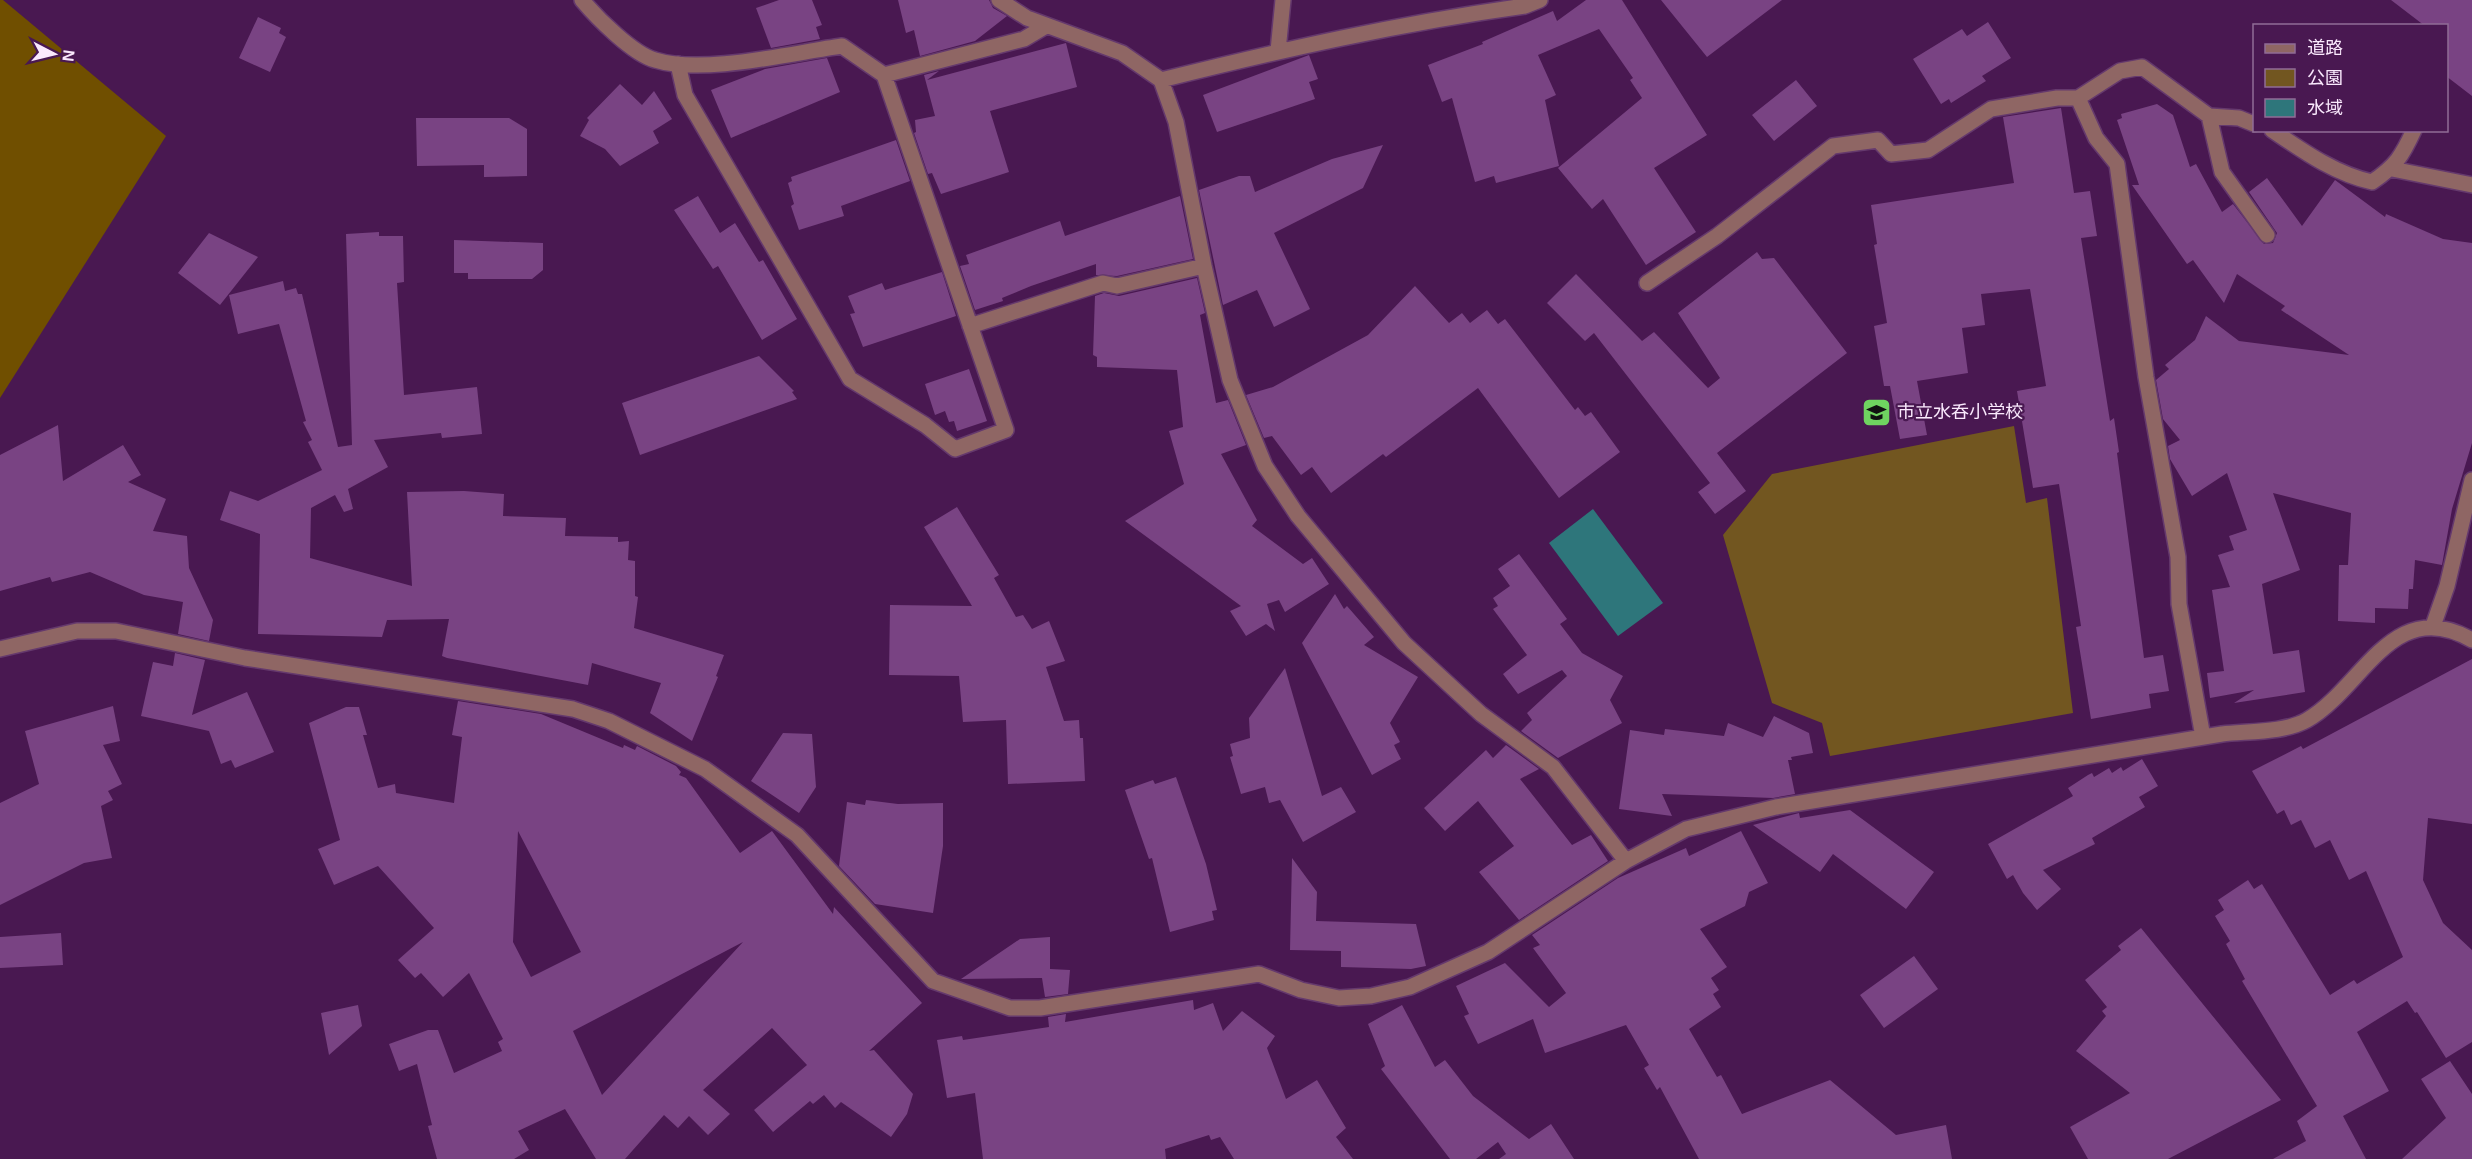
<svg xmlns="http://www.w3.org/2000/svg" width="2472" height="1159" font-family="Helvetica,'Noto Sans JP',sans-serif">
	<rect width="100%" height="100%" fill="#491851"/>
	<path fill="#725620" d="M2014,426l12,77 21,-5 26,215 -243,43 -8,-33 -50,-20 -49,-168 49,-61z"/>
	<path fill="#704f00" d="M0,0h3l163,136 -166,262z"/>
	<path fill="#2e767b" d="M1593,509l70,94 -45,33 -69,-93z"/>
	<path fill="#794383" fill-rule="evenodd" d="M779,0h33l10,25 -6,2 4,12 -49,9 -15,-40z
		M898,0h91l4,8 14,8 -32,25 -55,15 -6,-26 -8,3z
		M1586,0h36l85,135 -53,33 42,64 -50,33 -43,-66 -11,10 -34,-41 84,-70 -12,-18 3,-2 -34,-49 -61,26 18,40 -11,5 14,66 -63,17 -2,-7 -19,6 -23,-84 -10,4 -14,-37 55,-21 -1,-2 71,-31 4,10z
		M1661,0h121l-75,57z
		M2391,0h81v96l-26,-20v-50h-21z
		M258,17l23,11 -2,5 7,4 -16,35 -31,-14z
		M1988,22l23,36 -29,18 4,5 -35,22 -2,-4 -8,5 -28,-45 49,-30 5,7z
		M1066,43l11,44 -87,24 19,61 -68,22 -9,-21 -4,1 -14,-41 2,-1 -1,-12 20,-4 -11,-41 15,-4 -12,9z
		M1309,55l9,24 -9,3 6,17 -98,33 -14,-37z
		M827,58l13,34 -109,46 -20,-48 54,-21z
		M1796,80l21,26 -43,35 -22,-26z
		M620,84l22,21 12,-14 18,28 -19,12 6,12 -39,23 -15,-17 -25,-13 9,-16 -2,-2z
		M2157,104l16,11 17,52 6,-3 26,48 11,-8 31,40 9,-1 4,-10 -28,-41 18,-14 35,48 33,-46 50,37 1,-3 57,25 29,4v200l-20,66 -10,56 -27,-5 -2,29h-4l-1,20 -33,-1v15l-37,-2 1,-56h9l3,-52 -78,-20 27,77 -38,14 11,70 26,-4 6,42 -71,11 20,-13 -44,8 -3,-25 17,-2 -12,-81 18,-3 -12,-32 16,-5 -5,-14 18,-6 -20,-57 -35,23 -22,-37 -2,-13 12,-6 -17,-21 -7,-39 13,-11 -4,-4 30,-25 11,-24 33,25 110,14 -68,-45 4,-4 -48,-32 -13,29 -31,-43 -6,4 -55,-79h7l-22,-65 5,-2 -1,-4z
		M2061,108l13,85 16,-2 7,45 -16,2 29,183 4,-3 5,34 -2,1 27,205 19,-3 6,36 -20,3 2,14 -60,11 -15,-92 5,-1 -22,-142 -26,4 -16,-97 29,-5 -16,-97 -49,5 4,31 -23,3 6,45 -51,8 10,54 -27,4 -10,-53h-6l-10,-60 13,-3 -13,-78 3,-1 -6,-39 143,-22 -11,-66z
		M416,118h93l18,11v47l-43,1v-12l-67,1z
		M896,140l14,41 -69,25 3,10 -45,14 -8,-24 3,-2 -6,-21 4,-2 -1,-4z
		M1383,145l-20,43 -89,45 36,76 -36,18 -17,-37 -34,15 -24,-115 40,-14h11l5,16 77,-33z
		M698,196l22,37 15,-10 24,39 4,-2 34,59 -35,21 -44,-74 -5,3 -39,-59z
		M1180,196l13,63 -76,17 -21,-1v-11l-65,22 -29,12 1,3 -28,9 -15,-44 9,-2 -3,-9 94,-34 5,15z
		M379,232v4h24l1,46 -7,1 7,112 73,-8 5,47 -40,4 -1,-5 -67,7 14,27 -40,22 5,20 -9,3 -9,-17 -24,13 -1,50 102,28 -5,-94 57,-1 40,3 -1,22 63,2 -1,18 53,1v5l11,-1 -1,19 7,1v35l3,1 -4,31 90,27 -8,21 2,1 -26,64 -42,-28 11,-30 -69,-20 -4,22 -141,-27 -5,-2 7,-37 -62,1 -5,17 -124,-3 2,-100 -40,-14 10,-29 28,10 64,-31 -14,-28 4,-2 -9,-18 3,-1 -27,-97 -41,10 -9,-39 54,-14 2,10 11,-3 2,6h4l36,153 14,-2 -6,-211z
		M209,233l49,24 -38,48 -42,-32z
		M454,240l89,3v27l-11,9h-64v-6h-14z
		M1757,252l5,7 12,-1 73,95 -130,100 29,38 -31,23 -17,-22 12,-9 -116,-150 -9,8 -38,-38 29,-29 66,67 12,-9 54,56 12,-10 -42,-65z
		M942,272l14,44 -93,31 -13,-33 5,-1 -7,-17 34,-13 3,7z
		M1197,278l8,35 -5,2 16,88 12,-3 18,45 -25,9 36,66 -5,6 51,38 9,-6 17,26 -44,28 -6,-12 -12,4 8,27 -9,-7 -20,12 -16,-25 11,-5 -116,-85 59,-37 -15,-53 14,-4 -6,-57 -80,-3v-10l-4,-2 2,-59 9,-3 15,3z
		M1415,286l34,37 13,-10 8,10 17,-13 11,14 7,-5 70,91 3,-3 7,9 6,-4 29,40 -61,46 -81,-110 -92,69 -3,-3 -52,39 -19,-26 -11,8 -29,-39 -8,2 -18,-43 27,-8 95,-52z
		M759,356l35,35 -2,1 5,7 -157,56 -18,-52z
		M969,369l18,52 -30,10 -3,-10 -5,1 -4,-11 -10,4 -10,-31z
		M58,425l5,56 60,-36 18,30 -13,7 38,17 -13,32 34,5 2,32 24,52 -4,21 -31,-7 5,-32 -39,-7 -54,-23 -38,10 -2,-5 -50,14v-136z
		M957,507l42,68 -5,3 22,39 7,-2 9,14 17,-8 16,40 -19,6 18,54 15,-1 1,18h3l2,43 -77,3 -2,-64 -43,2 -4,-46 -70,-1 1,-70 82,1 -48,-79z
		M1519,554l48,65 -7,5 22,29 41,23 -13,24 12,23 -64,35 -37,-27 11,-11 -5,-7 40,-37 -5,-6 -44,24 -15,-20 24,-19 -34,-46 5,-3 -5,-8 17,-12 -12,-17z
		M1335,594l9,15 3,-3 27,31 -10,8 54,32 -28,46 10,19 -6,3 7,14 -29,16 -70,-132z
		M175,653l30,7 -13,55 55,-23 27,60 -39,16 -4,-8 -10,4 -12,-33 -68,-15 12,-54 20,4z
		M2472,659v165l-44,-6 -5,62 20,43 29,27v92l-26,16 -29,-46 -2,1 -8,-12 -50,31 32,59 -46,25 23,43h-93l33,-18 -9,-20 20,-15 -75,-125 3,-2 -19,-35 4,-3 -15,-25 9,-6 -6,-10 30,-20 6,9 8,-5 68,111 24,-15 3,4 46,-27 -37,-86 -17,9 -19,-40 -15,8 -14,-28 -10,5 -7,-15 -7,4 -25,-43 49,-25 2,3z
		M1285,668l37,128 19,-9 15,25 -53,30 -23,-42 -11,3 -4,-16 -24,7 -11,-37 3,-1 -3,-12 20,-6 -1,-20z
		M458,701l83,13 82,34 1,-3 11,5 2,-4 39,20 5,6 -2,3 7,3 54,75 32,-22 61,83 1,-7 88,96 -53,48 5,-1 39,44 -6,20 -16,23 -50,-35 -6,6 -11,-13 -11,9 -3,-3 -37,31 -19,-22 53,-45 -35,-37 -69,62 27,24 -22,21 -19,-19 -11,12 -14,-13 -39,44h-29l-31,-50 -47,22 11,19 -15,9h-77l-9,-33 4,-1 -15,-61 -18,7 -10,-27 39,-14h10l16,43 48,-22 -4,-9 5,-3 -34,-66 -26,24 -22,-24 -6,5 -17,-18 36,-32 -56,-62 -44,19 -16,-36 22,-9 -31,-117 37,-16h13l8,28h-4l15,53 17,-4 1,9 58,10 8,-66 -10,-2zM518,831l63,121 -50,25 -18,-35zM743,942l-95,103 -46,50 -29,-64z
		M113,706l7,35 -17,4 19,39 -14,7 5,9 -12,6 11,52 -28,5 -84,42v-102l39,-19 -14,-53z
		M1774,716l35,17 4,20 -22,4 1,3h-4l7,34 -22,4 -111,-4 10,22 -53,-7 11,-79 34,5 1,-6 59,7 4,-13 35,14z
		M783,733l29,1 4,53 -17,26 -48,-32z
		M1506,745l33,24 -19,10 52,66 19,-10 17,26 -89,59 -40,-48 35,-26 -36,-45 -33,30 -21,-23 62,-58 7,8z
		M2142,759l16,27 -19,11 6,10 -53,31 3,6 -52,26 18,19 -24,21 -14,-17 -10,-18 -6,4 -19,-35 85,-48 -5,-8 20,-13 4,-2 2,4 15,-9 3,5 9,-6 2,4z
		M1176,777l30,87 11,46 -5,1 2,9 -44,12 -18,-74 -3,1 -24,-69 28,-10 2,4z
		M866,800l32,4 45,-1v43l-10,67 -58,-9 -36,-38 8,-64 18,3z
		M1850,810l84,62 -28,37 -73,-55 -13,18 -67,-47 46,-12 1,5z
		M1741,831l27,52 -19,9 -4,14 -45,23 27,38 -16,11 8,12 -6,4 8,13 -32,22 28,48 4,-2 21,39 88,-34 66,55 50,-10 6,34h-253l-39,-72 -3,3 -13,-22 5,-3 -23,-40 -81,28 -12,-34 -55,25 -14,-28 5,-2 -13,-28 49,-23 44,44 17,-14 -33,-45 7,-3 -8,-10 86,-57 68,-30 3,8z
		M1292,858l25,34 -1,29 100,3 10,42 -15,3 -70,-2v-16l-51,-1z
		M2141,928l140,172 -113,59h-80l-18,-32 60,-34 -54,-42 30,-35 -4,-5 5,-4 -22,-27 36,-30 -3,-4z
		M61,933l2,32 -63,3v-31z
		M1050,937v32l20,1 -2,24 -23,3 -3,-19 -81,1 59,-40z
		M1914,956l24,33 -54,39 -24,-33z
		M1193,1000l1,10 19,-7 10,28 19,-20 33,25 -8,12 19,51 31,-19 29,48 -10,9 17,22h-119l-14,-22 -9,3 -2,-5 -44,14 1,10h-183l-8,-66 -28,5 -10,-58 25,-4 1,4 86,-13 -1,-10 18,-3 -1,8z
		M358,1005l4,21 -33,29 -8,-42z
		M1402,1005l33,62 10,-7 28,36 56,43 22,-15 23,35h-75l7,-5 -8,-12 -22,17h-26l-69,-90 4,-3 -17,-42z
		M2450,1061l22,33v65h-70l44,-41 -25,-39z"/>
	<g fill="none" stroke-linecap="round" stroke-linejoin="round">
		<defs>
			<path id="minor" d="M582,0c15,18 51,54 73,60 48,15 136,-7 187,-14l42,29 140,-36 22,-13
				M999,0l28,18 95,35 39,27 15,42 28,144 26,114 35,86 33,50 106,127 77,71 72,53 73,94
				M1278,51l5,-51
				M678,64l7,31 165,284 75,46 30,24 51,-19 -122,-355
				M1161,80c120,-30 240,-57 364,-74l15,-6
				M2078,98l18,40 21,26 29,213 32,180 1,47 24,133
				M2209,116l30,2 15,6
				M2272,130c31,21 63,44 100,52 24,-16 30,-26 42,-52
				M2392,169l80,16
				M1647,283l70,-47 116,-90 45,-6 13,14 37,-4 63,-41 66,-11h21l42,-27 22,-4 67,49 13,56 45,63
				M970,326l133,-43 14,3 87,-20
				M2433,626l14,-40 25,-106
				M0,649l77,-18h39l129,27 328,51 36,12 96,48 92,66 136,146 77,27h30l219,-34 42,16 38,8 32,-2 39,-9 78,-35 138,-91 60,-32 90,-22 446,-73c26,-3 62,-1 85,-14 56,-32 85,-126 165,-80"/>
		</defs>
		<use href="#minor" stroke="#65396d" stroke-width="18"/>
		<use href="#minor" stroke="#8f6664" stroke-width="15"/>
	</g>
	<defs>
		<symbol id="school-square" viewBox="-11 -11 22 22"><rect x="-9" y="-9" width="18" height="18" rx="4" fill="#6fd360" stroke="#491851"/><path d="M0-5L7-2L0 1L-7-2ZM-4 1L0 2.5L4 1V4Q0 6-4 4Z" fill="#111"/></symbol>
	</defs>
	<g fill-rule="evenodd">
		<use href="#school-square" x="1860" y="396" width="33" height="33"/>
	</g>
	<g text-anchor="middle" stroke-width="4.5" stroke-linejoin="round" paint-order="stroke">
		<g font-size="18" fill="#fae9fd" stroke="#491851" text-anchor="start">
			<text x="1897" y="418">市立水呑小学校</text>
		</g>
	</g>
	<rect x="2253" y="24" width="195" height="108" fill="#491851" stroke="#906c96" stroke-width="1.5"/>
	<rect x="2265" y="44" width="30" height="9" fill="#8f6664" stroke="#906c96" stroke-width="1.5"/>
	<text x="2307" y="54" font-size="18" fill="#fae9fd">道路</text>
	<rect x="2265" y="69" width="30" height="18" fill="#725620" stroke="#906c96" stroke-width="1.5"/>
	<text x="2307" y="84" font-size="18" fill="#fae9fd">公園</text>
	<rect x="2265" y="99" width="30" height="18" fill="#2e767b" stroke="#906c96" stroke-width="1.5"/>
	<text x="2307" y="114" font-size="18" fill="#fae9fd">水域</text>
	<g transform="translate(54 54) rotate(97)" stroke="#491851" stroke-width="4.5" paint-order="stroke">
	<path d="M0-4.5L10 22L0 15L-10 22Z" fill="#fae9fd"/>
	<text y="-9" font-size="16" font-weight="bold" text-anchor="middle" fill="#fae9fd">N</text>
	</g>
</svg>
